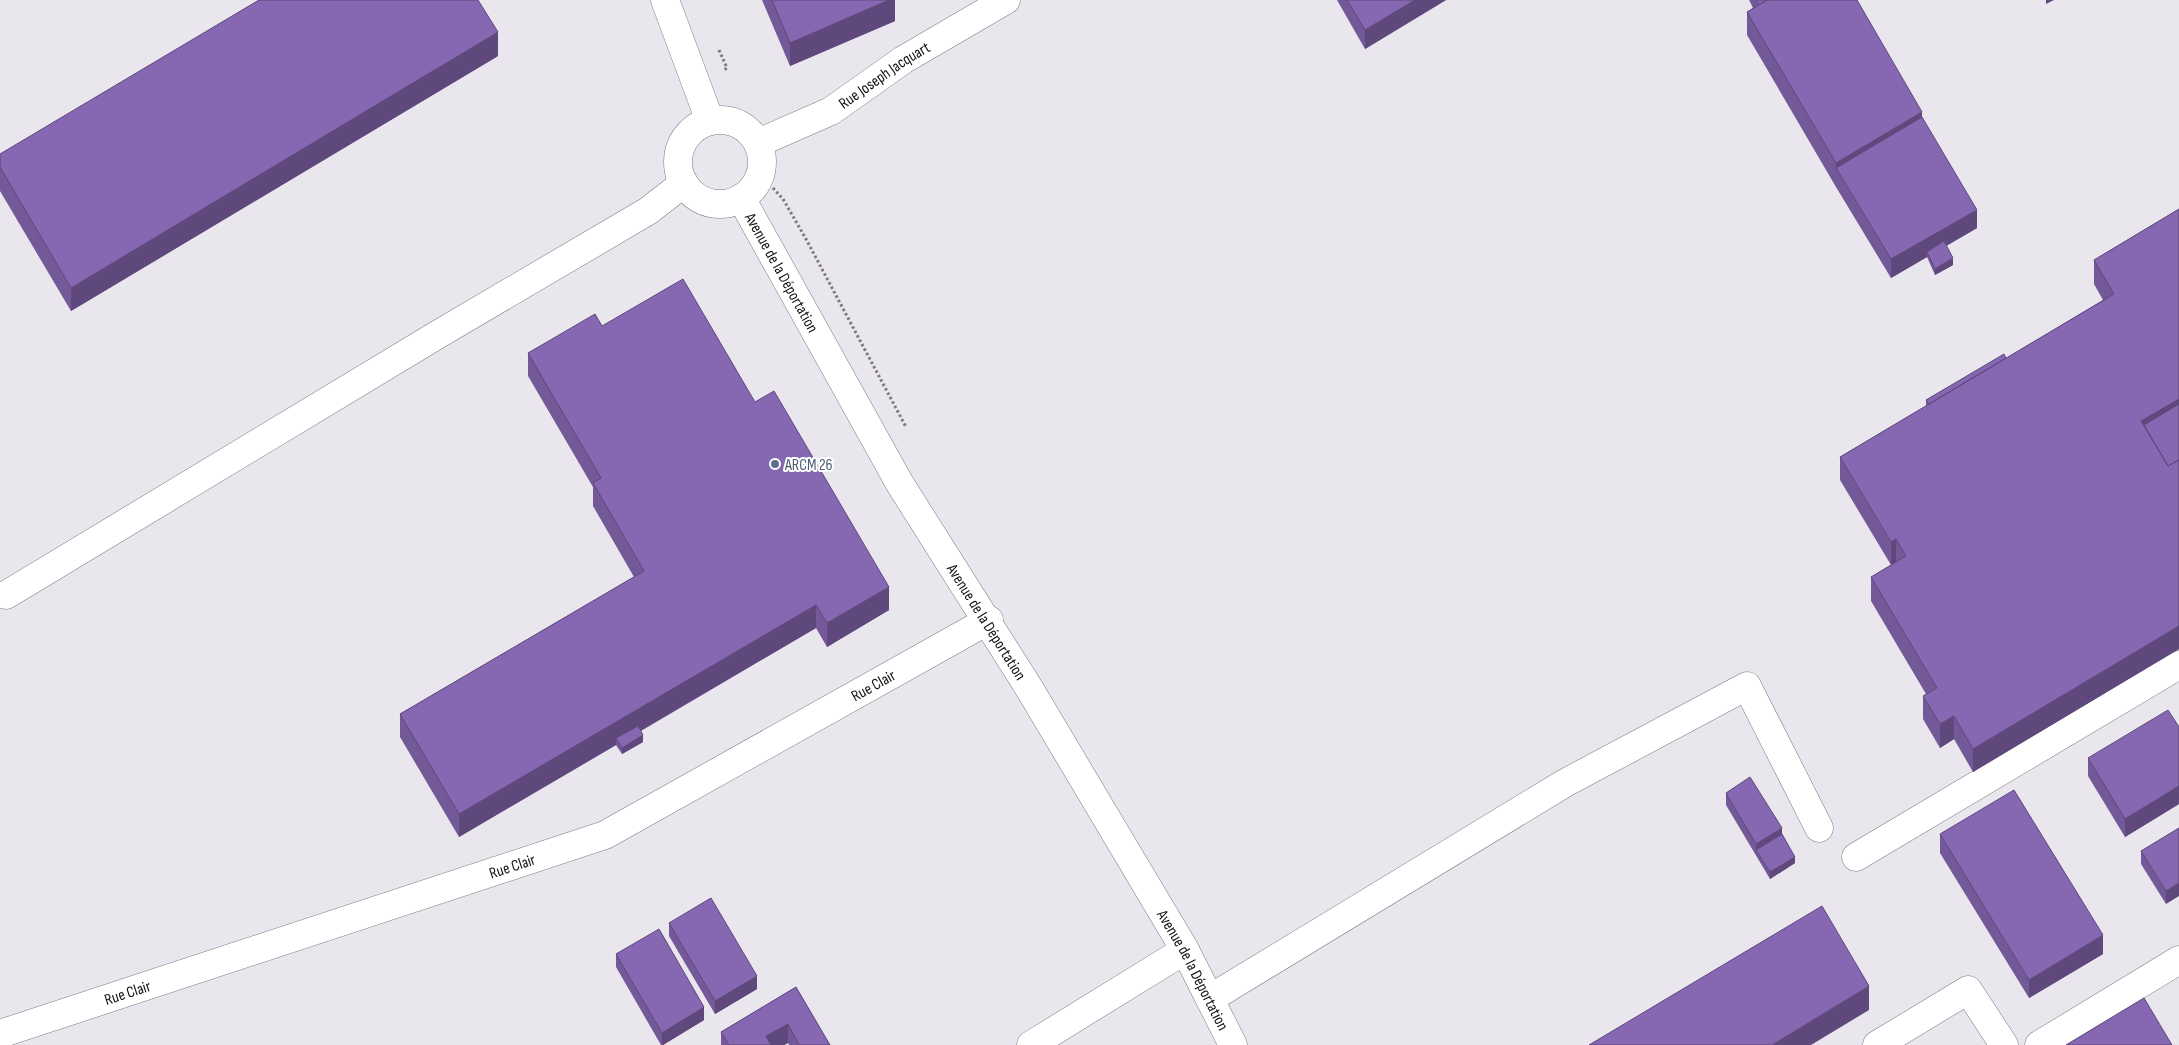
<svg xmlns="http://www.w3.org/2000/svg" width="2179" height="1045" font-family="'Sofia Sans Condensed',sans-serif">
	<rect width="100%" height="100%" fill="#eae6ed"/>
	<g fill="none" stroke-linecap="round" stroke-linejoin="round">
		<defs>
			<g id="minor">
				<path d="M665,0l45,121"/>
				<circle cx="720" cy="162" r="42"/>
				<path id="s1" d="M758,143l73,-32 72,-51 103,-60"/>
				<path id="s2" d="M741,198l159,286 129,204 156,262 48,95"/>
				<path d="M6,595l431,-260 211,-124 36,-28"/>
				<path d="M1856,857l323,-192"/>
				<path d="M1211,998l354,-215 182,-97 72,142"/>
				<path id="s3" d="M0,1034l605,-199 384,-215"/>
				<path d="M1031,1045l154,-95"/>
				<path d="M1877,1045l91,-55 36,55"/>
				<path d="M2039,1045l140,-85"/>
			</g>
		</defs>
		<use href="#minor" stroke="#7d7a80" stroke-width="29"/>
		<path stroke="#7c7a7e" stroke-width="3" stroke-dasharray="2.5 2.5" stroke-linecap="butt" d="M719,50l8,18 -3,2
			M773,188l10,11 23,40 100,188"/>
		<use href="#minor" stroke="#fff" stroke-width="28"/>
	</g>
	<path fill="#735998" d="M762,0h133v21l-105,45z
		M1337,0h109l-81,49z
		M1749,0h108l65,117 55,111 -31,18 7,19 -18,10 -8,-18 -36,21 -55,-91 -89,-152v-23l6,-4z
		M498,56l-427,255 -71,-120v-37z
		M2179,209v440l-206,123 -19,-33 -14,9 -17,-29v-23l3,-2 -55,-93v-24l20,-12 -51,-85v-23l86,-51v-6l80,-42 97,-58 -9,-16v-24z
		M602,326l153,76 134,208 -62,37 -11,-19 -175,103 2,11 -21,12 -6,-9 -157,92 -59,-100v-23l234,-137 -41,-71v-19l-65,-111v-23z
		M2179,727v77l-54,33 -37,-61v-18z
		M1726,793l56,41 13,29 -25,16 -44,-74z
		M2179,828l-13,76 -25,-40v-13z
		M1940,834l163,120 -74,44 -89,-145z
		M669,923l88,66 -42,25 -46,-78z
		M616,954l88,66 -41,25h-2l-45,-78z
		M796,987l34,58h-41l-1,-2 -4,2h-63v-13z"/>
	<path fill="#5e487c" d="M889,0h6v21l-105,45v-23z
		M1415,0h31l-81,49v-19z
		M2046,0h8l-8,4z
		M498,32v24l-427,255v-23z
		M1922,112v24l-86,32v-5z
		M1977,210v18l-48,28 -2,-4v5l-36,21v-19z
		M1953,258v7l-18,10v-6z
		M2179,399v23l-29,18 -9,-19z
		M1896,539v24l-5,3v-24z
		M889,587v23l-62,37v-24z
		M816,605v23l-197,115 -3,-5v7l-157,92v-23z
		M2179,626v23l-206,123v-23z
		M1954,716v23l-14,9v-24z
		M643,735v7l-21,12v-6z
		M2179,786v18l-54,33v-18z
		M1782,828v13l-26,9v-6z
		M1795,857v6l-25,16v-7z
		M2179,883v13l-13,8v-13z
		M2103,935v19l-74,44v-18z
		M757,976v13l-42,25v-13z
		M1869,986v24l-58,35h-39z
		M704,1007v13l-41,25h-1v-12z
		M788,1024v19l-4,2h-18v-9z"/>
	<path fill="#8667b1" stroke="#5e487c" d="M259,0h219l20,32 -427,256 -71,-121v-13z
		M772,0h117l-99,43z
		M1347,0h68l-50,30z
		M1756,0h11l-8,5z
		M1767,0h90l65,112 -86,51 -89,-151z
		M1922,117l55,93 -86,49 -55,-91z
		M2179,209v190l-38,22 27,45 11,-6v166l-206,123 -19,-33 -14,8 -17,-28 14,-8 -66,-111 35,-21 -10,-17 -5,3 -51,-85 274,-163 -20,-34z
		M1944,241l9,17 -18,11 -8,-17z
		M683,279l72,123 19,-11 115,196 -62,36 -11,-18 -357,209 -59,-100 244,-143 -51,-88 8,-5 -73,-125 67,-39 7,12z
		M2004,354l2,4 -77,46 -3,-4z
		M2179,404v56l-11,6 -24,-41z
		M2168,710l11,17v59l-54,33 -37,-61z
		M638,726l5,9 -21,13 -6,-10z
		M1750,777l32,51 -26,16 -30,-51z
		M2014,790l89,145 -74,45 -89,-146z
		M2179,828v55l-13,8 -25,-40z
		M1782,834l13,23 -25,15 -14,-22z
		M711,898l46,78 -42,25 -46,-78z
		M1822,906l47,80 -97,59h-183z
		M659,929l45,78 -42,26 -46,-79z
		M796,987l34,58h-31l-11,-21 -22,12 5,9h-42l-8,-13z
		M2144,998l28,47h-106z"/>
	<circle fill="#5c6f8a" stroke="#fff" stroke-width="2" cx="775" cy="464" r="5"/>
	<g text-anchor="middle" stroke-width="4" stroke-linejoin="round" paint-order="stroke">
		<g font-size="16" fill="#131214" stroke="#fff">
			<text dy="6" stroke="none"><textPath href="#s1" startOffset="144">Rue Joseph Jacquart</textPath></text>
			<text dy="6" stroke="none"><textPath href="#s2" startOffset="85">Avenue de la Déportation</textPath></text>
			<text dy="6" stroke="none"><textPath href="#s2" startOffset="490">Avenue de la Déportation</textPath></text>
			<text dy="6" stroke="none"><textPath href="#s3" startOffset="944">Rue Clair</textPath></text>
			<text dy="6" stroke="none"><textPath href="#s3" startOffset="539">Rue Clair</textPath></text>
			<text dy="6" stroke="none"><textPath href="#s2" startOffset="895">Avenue de la Déportation</textPath></text>
			<text dy="6" stroke="none"><textPath href="#s3" startOffset="134">Rue Clair</textPath></text>
		</g>
		<g font-size="16" fill="#4e5e75" stroke="#fff" text-anchor="start">
			<text x="785" y="470">ARCM 26</text>
		</g>
	</g>
</svg>
